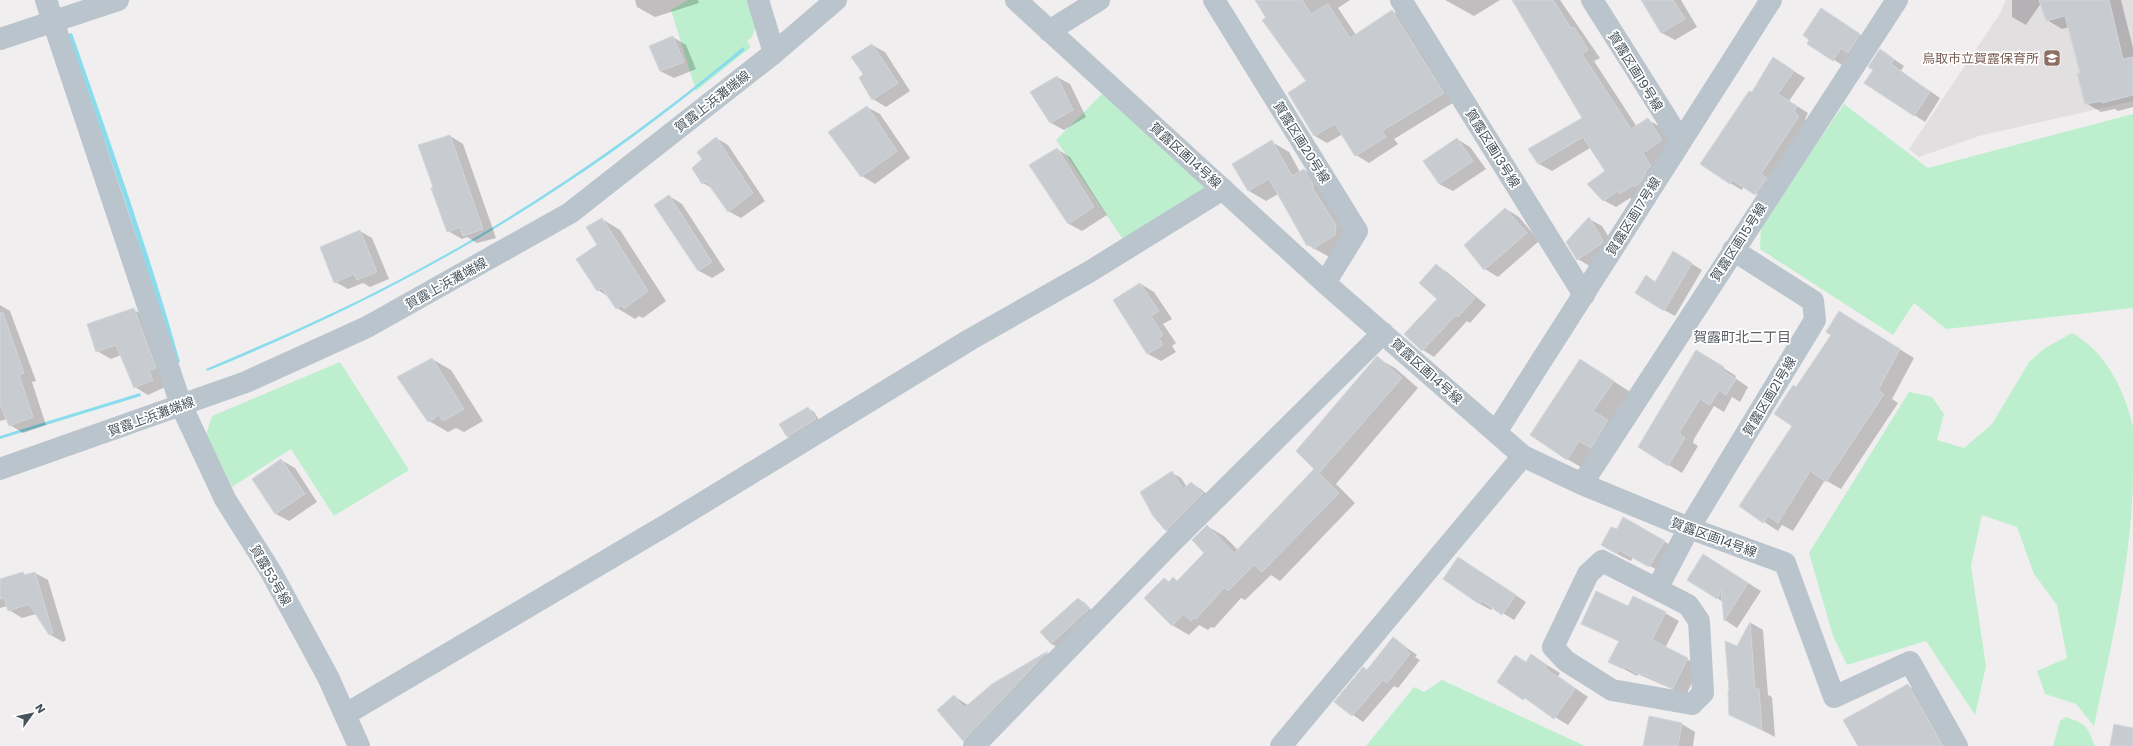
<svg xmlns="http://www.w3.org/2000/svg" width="2133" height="746" font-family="Poppins,'Noto Sans JP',sans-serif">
	<rect width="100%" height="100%" fill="#f1eeef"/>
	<path fill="#e2dfe1" d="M2006,0h127v101l-154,35 -60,21 -10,-8 90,-134z"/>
	<path fill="#bdefce" d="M688,0h63l7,21 -6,16 -5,4 4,6 -55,44 -25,-81z
		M1103,93l103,93 -3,9 -77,49 -70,-104z
		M1844,104l84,64 205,-54v194l-187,21 -32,-26 -21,32 -133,-86 1,-25z
		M2072,333c33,18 53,57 61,94 0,13 0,28 0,42 0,86 -21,173 -39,257l-18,-22 -31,-10 -8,-23 30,-13 -10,-53 -23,-31 -17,-47 -35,-12 -11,51 15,100 -11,49 -49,-74 -79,24 -14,-29 -24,-83 100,-161 23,5 12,17 -7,26 27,8 28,-24 37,-62 16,-14z
		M340,362l69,108 -75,46 -43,-67 -59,38 -26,-52 6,-19z
		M1442,680l143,66h-219l48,-59 10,5z
		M2066,717c21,7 21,9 29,29h-42l7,-25z"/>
	<path fill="#89dcec" d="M72,33c38,109 77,218 108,329l-3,1 -52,-162 -57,-167z
		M743,47l2,3c-59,47 -117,93 -180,134 -112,75 -233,136 -358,187l-1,-2c63,-27 126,-54 187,-86 125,-65 242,-145 350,-236z
		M140,393l1,3 -141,43v-3z"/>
	<path fill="#0003" d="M635,0h63l1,3 -44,14 -18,-10z
		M1256,0h94l-12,8 18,27 36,-24 13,7 51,83 -62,38 4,5 -29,19 -13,-8 -13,-21 -16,9 -12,-7 -26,-43 18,-12z
		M1445,0h55l-26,16z
		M1521,0h39l40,58 -6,3 43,66 11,-7 13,7 13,21 -19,13 8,13 -30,26 -3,-2 -14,9 -13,-7 3,-28 -16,-24 -38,23 -13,-7 44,-46z
		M1646,0h35l16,27 -22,13 -13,-7 -19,-31z
		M2012,0h109l12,48v59l-15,4 -3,-2 -14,3 -15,-9 -5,-29 -12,-47 -7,2 -15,-9 -6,-17 -15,22 -14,-8z
		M1835,17l37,26 -25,25 -13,-8z
		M673,37l13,8 10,24 -22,9 -14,-7z
		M872,45l13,7 25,39 -24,16 -13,-8z
		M1880,50l24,16 -3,5 39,27 -15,24 -60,-40 9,-12z
		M1784,65l21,13 -16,23 19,12 -3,6 5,4 -43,77 -23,-14 -2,4 -12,-7 22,-90z
		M1057,77l13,7 16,33 -22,13 -13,-7 -19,-31z
		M867,107l13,7 30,44 -35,26 -13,-8z
		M450,136l13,8 33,94 -19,5 -10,-6 -5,2 -14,-8 -14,-43z
		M716,138l12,7 37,56 -24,17 -13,-7 -15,-22 -10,-6 1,-24z
		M1457,139l13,8 16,22 -33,22 -14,-7z
		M1272,142l17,10 11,20 4,-2 17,10 32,56 -22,22 -23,-13 -30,-51 -12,7 -17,-10 -15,-27z
		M1057,149l13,8 37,58 -25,16 -13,-7 -38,-59z
		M669,196l13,8 43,66 -13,8 -13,-7 -43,-66z
		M1506,209l13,8 20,24 -41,36 -13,-8z
		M602,219l18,11 46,71 -23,17 -4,-2 -4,3 -18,-11 -8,-11 -11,-7 -21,-31 22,-14z
		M1589,219l13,7 14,23 -25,18 -13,-8z
		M360,231l12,7 17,41 -19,8 -7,-4 -15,6 -13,-7z
		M1684,259l18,11 -27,46 -11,-6 -18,-34 10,6z
		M1436,265l11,7 39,33 -16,18 -3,-2 -33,36 -11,-7 -17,-16 33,-35z
		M1141,284l13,8 18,27 -9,5 13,19 -4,3 4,6 -15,9 -13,-7z
		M0,305l10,6 26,70 -4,1 14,43 -23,8 -13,-8 -3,-6 -7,2z
		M134,310l13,7 18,70 -17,8 -13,-8 -14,-32 -10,4 -14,-8z
		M1854,321l60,37 -22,41 6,4 -57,86 -16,-9 -32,51 -11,-6 -4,6 -38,-25 53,-80 3,-38z
		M1377,358l18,10 23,20 -82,96 19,19 -75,78 -9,-6 -26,25 -4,-2 -27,30 -3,-1 -3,3 -9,-5 -10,10 -17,-10 -8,-46 6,4 3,-4 5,2 28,-28 1,-27 17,10 14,14 77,-81z
		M432,359l19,11 32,51 -19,11 -8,-4 -8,4 -19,-11z
		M1709,359l27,17 -1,2 13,9 -8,15 -8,-5 -8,15 -10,-6 -20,33 -1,4 5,3 -16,27 -43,-26z
		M1580,360l52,33 -46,77 -19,-11z
		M808,408l6,4 7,11 -27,17 -7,-4z
		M281,460l14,8 22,34 -28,19 -13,-7 -22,-35z
		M1172,473l9,5 6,9 4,-4 10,6 11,10 -36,36 -10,-5z
		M1624,518l53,31 -14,24 -30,-16 -2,4 -16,-8 2,-22z
		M1459,558l67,44 -12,18 -21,-13 -2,3 -11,-6 -36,-25z
		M1716,563l45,28 -24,37 -12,-8 -2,-18 -6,-4z
		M23,573l3,2 9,-2 13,7 18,60 -3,2 -14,-8 -13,-20 -14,4 -13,-8 -2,-4 -7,2v-28z
		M1079,599l6,4 10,11 -37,33 -7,-3z
		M1665,613l14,8 -14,27 35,18 -14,29 -48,-21 -1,2 -28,-15 11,-19 -37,-19z
		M1751,623l12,7 5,65 4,2 3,40 -45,-23 8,-66z
		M1393,638l24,17 -2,2 5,3 -22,28 -4,-2 -31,36 -28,-20 32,-32z
		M1048,653l13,7 -88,86 -10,-6 -9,-44 15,10 24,-21z
		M1531,655l29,18 -2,3 30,21 -20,28 -70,-43 29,-19z
		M1908,686l23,12 26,48h-98z
		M1650,718l32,6 13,8 -2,14h-46z"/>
	<path fill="#c8ccd1" stroke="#d2d5da" d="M1255,0h47l9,14 17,-10 22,34 42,-28 52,83 -62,38 4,6 -31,19 -20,-32 -21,12 -26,-43 18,-12 -44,-61 4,-2z
		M1512,0h41l18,28 3,-1 14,23 -6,4 49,75 17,-11 14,22 -19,13 8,13 -6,5 1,2 -7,11 -5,3 -1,-2 -13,9 -2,-3 -15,10 -16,-17 18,-13 -22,-34 -45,27 -10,-15 54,-31z
		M1641,0h32l12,19 -24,14z
		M2039,0h70l14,59 10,-2v38l-31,8v-2l-17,3 -8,-31h3l-15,-57 -19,5z
		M1821,8l39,26 -12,19 -7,-5 -8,13 -26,-17 2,-4 -6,-5z
		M673,36l11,26 -24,9 -11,-25z
		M872,44l26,39 -26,17 -13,-22 4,-4 -12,-17z
		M1880,49l14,10 -3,5 39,28 -16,24 -50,-33 9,-13 -5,-3z
		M1773,57l21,14 -16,23 19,12 -3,6 5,4 -38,58 6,4 -12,17 -23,-15 -2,4 -30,-20 49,-73 3,1z
		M1057,76l16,34 -23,13 -20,-31z
		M867,106l30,45 -36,26 -33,-45z
		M450,135l33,94 -20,7 -3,-9 -13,5 -16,-44 2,-1 -15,-42z
		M716,137l37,56 -25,19 -22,-31 -4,3 -10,-16 10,-9 -5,-7z
		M1457,138l16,23 -34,23 -16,-23z
		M1272,140l20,36 12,-7 10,17 -2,1 24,38 -1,10 -22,14 -3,-6 -3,3 -38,-67 -21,12 -16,-27z
		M1057,148l37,59 -26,17 -39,-59z
		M669,195l43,67 -14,9 -44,-66z
		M1505,208l22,25 -43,37 -20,-25z
		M1589,217l14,24 -2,3 -24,16 -11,-18z
		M602,218l46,73 -24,18 -2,-4 -6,4 -14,-21 -5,3 -21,-32 21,-14 -11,-18z
		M360,230l17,42 -20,8 -3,-6 -20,9 -14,-36z
		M1673,251l19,12 -28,48 -29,-18 11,-18 9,7z
		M1436,264l39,34 -17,19 -2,-2 -34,36 -18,-17 33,-35 -18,-16z
		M1140,283l19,28 -8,5 12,19 -4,3 4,7 -16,9 -34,-54z
		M134,308l22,60 -7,3 4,9 -19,8 -18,-43 -20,7 -9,-28z
		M1839,311l61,38 -22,41 6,4 -58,88 -16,-11 -32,52 -10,-7 -5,7 -24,-17 53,-80 -18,-12 19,-29 3,2 35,-52 -5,-3z
		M0,313h3l21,60 -5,2 14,42 -24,9 -9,-22z
		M1696,350l28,17 -2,3 14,9 -10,16 -7,-5 -9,15 -10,-6 -20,32v3l5,4 -17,28 -30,-19z
		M1377,356l25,22 -83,95 20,20 -77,79 -8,-7 -26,26 -4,-3 -28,31 -2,-2 -3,4 -8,-7 -11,12 -28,-28 20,-20 5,4 4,-5 4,4 27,-28 -12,-13 15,-15 27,28 80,-84 -18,-18z
		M432,358l32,51 -21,12 -4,-6 -11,7 -31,-45z
		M1580,359l34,22 -21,30 15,9 -17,28 -12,-7 -12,19 -37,-25z
		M808,407l8,12 -29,18 -8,-13z
		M281,459l24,35 -30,20 -23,-35z
		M1172,471l11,18 8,-7 12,11 -37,38 -13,-15 -13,-24z
		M1623,517l42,24 -16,26 -30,-17 -2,4 -16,-9 10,-18 6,2z
		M1703,554l45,29 -24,38 -3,-31 -4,9 -30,-19z
		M1458,557l58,38 -14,20 -20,-14 -3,3 -36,-25z
		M23,572l1,3 11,-3 18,61 -4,2 -20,-31 -21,7 -4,-13 -4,1v-20z
		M1596,591l32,15 5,-10 33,16 -14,28 36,18 -15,30 -31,-14v2l-17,-9 -2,2 -15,-7 11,-21 -38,-17z
		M1078,598l11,11 -38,35 -11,-12z
		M1750,622l5,67h4l3,41 -33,-15 -1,-24 1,-1 -4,-49 12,5z
		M1393,637l14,11 -1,2 4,4 -23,29 -4,-3 -31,36 -18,-14 29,-35 4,3z
		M1048,651l-85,90 -26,-31 17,-15 10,13 28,-24z
		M1531,654l16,11 -2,3 30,21 -21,30 -29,-21 -2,2 -26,-18 18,-27 11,7z
		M1908,684l35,62h-85l-15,-26z
		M1649,716l33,7 -4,23h-35z
		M2114,724l19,4v18h-23z"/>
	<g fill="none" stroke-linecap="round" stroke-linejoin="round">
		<path stroke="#bac4cc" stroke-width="22" d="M46,0l135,405 44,94 46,73 57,105 31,69
			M758,0l16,53
			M1016,0l309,283 198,173 59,28 107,44 96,35 49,134 76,-35 47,84
			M1214,0l143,231 -32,52
			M1401,0l183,295
			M1592,0l89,141
			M1049,31l50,-31
			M0,39l118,-39
			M1496,432l275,-432
			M0,469l246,-87 121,-55 203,-114 204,-160 62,-53
			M1582,484l315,-484
			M1657,589l31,16 11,16 4,72 -11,11 -80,-14 -46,-29 -13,-14 35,-73 14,-13 55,28 32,-61 126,-208 -2,-19 -80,-51
			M346,714l322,-190 303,-185 118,-67 134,-83
			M974,746l196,-202 213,-211
			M1281,746l242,-290"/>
	</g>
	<defs>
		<symbol id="school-square" viewBox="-11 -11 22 22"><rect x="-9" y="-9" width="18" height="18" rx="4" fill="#8d6e63" stroke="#fff"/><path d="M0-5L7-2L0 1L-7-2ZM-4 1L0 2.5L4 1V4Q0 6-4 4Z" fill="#fff"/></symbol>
	</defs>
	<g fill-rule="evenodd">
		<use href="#school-square" x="2042" y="48" width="20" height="20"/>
	</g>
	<g text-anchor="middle" stroke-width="3.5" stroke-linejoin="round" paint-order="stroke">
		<g font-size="13" fill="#785e54" stroke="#fff" text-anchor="end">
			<text x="2039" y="63">鳥取市立賀露保育所</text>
		</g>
		<g font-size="13" fill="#47535c" stroke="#fff">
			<text transform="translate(1636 71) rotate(58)" y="5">賀露区画19号線</text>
			<text transform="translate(712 101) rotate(-38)" y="5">賀露上浜灘端線</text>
			<text transform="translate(1302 142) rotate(58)" y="5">賀露区画20号線</text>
			<text transform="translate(1493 148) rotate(58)" y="5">賀露区画13号線</text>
			<text transform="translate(1186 155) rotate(42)" y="5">賀露区画14号線</text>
			<text transform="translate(1633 216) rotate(-58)" y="5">賀露区画17号線</text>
			<text transform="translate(1738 242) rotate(-57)" y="5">賀露区画15号線</text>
			<text transform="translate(446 283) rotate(-29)" y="5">賀露上浜灘端線</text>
			<text transform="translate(1427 371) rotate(42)" y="5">賀露区画14号線</text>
			<text transform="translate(1769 396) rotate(-59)" y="5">賀露区画21号線</text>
			<text transform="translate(151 416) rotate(-20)" y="5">賀露上浜灘端線</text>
			<text transform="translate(1714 537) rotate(20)" y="5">賀露区画14号線</text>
			<text transform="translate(271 575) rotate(60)" y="5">賀露53号線</text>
		</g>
		<g font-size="14" fill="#5b5f64" stroke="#fff">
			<text x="1742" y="342">賀露町北二丁目</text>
		</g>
	</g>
	<g transform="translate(32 714) rotate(57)" stroke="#ffffff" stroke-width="3" paint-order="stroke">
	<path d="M0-3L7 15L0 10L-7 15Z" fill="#47535c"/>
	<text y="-6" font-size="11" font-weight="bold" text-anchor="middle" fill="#47535c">N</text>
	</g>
</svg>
